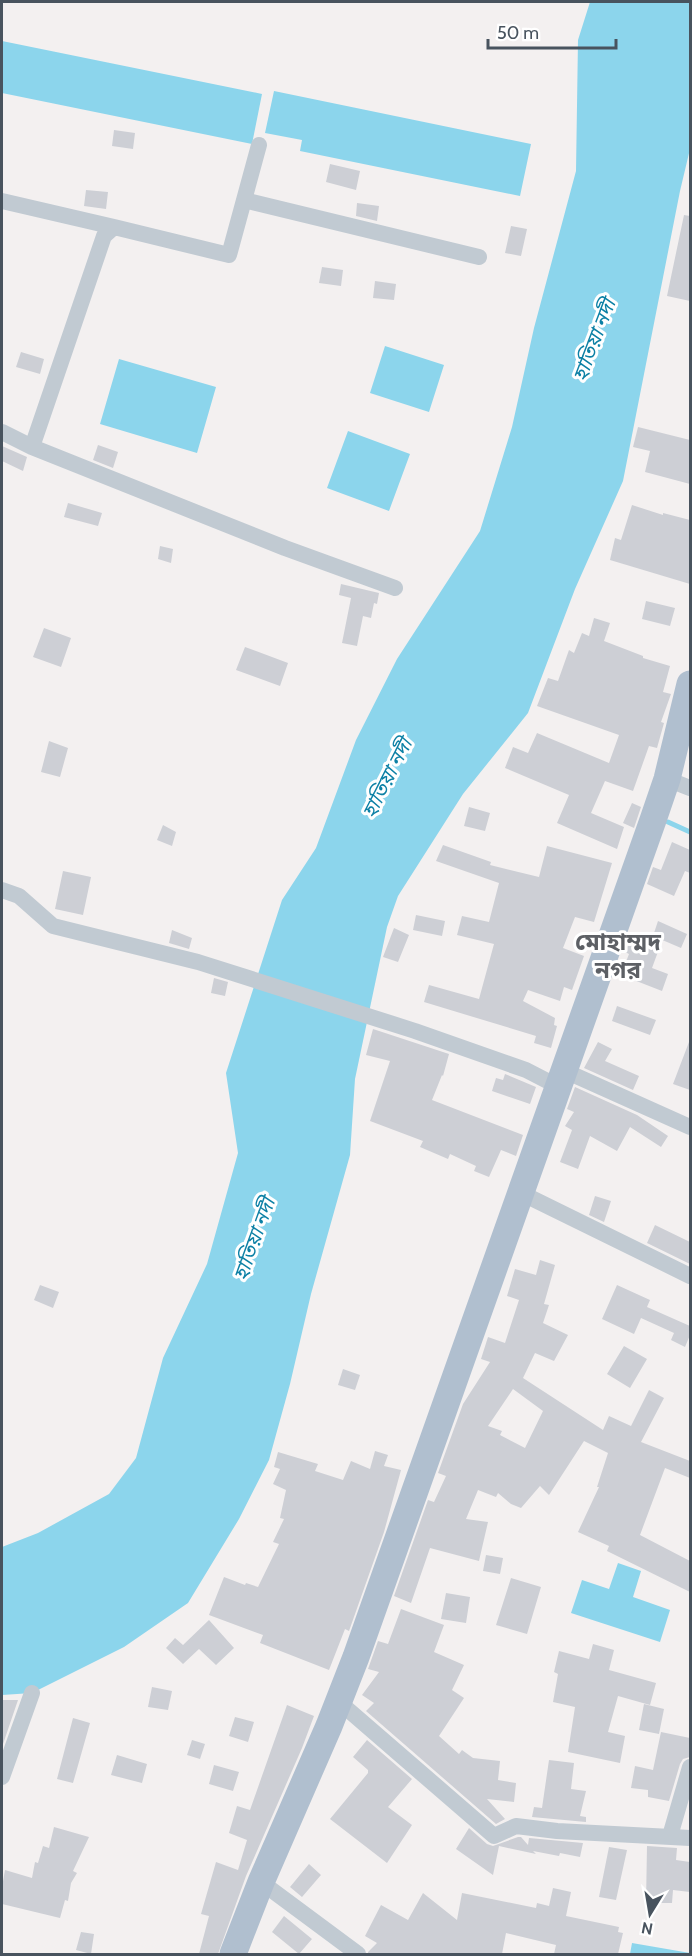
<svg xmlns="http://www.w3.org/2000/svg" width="692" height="1956" font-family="Cabin,'Noto Sans Bengali',sans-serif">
	<rect width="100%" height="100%" fill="#f3f0f0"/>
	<path fill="#8cd5ec" d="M590,2h100v147l-10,42 -57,290 -48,108 -47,124 -65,81 -65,102 -11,31 -32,152 -5,76 -39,139 -21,90 -21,76 -30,59 -51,84 -64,44 -92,46 -30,2v-148l36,-14 71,-39 27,-36 27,-100 44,-94 31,-111 -12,-80 56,-173 34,-52 40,-108 41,-81 83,-128 32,-104 22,-99 42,-157 2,-131z
		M2,41l260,53 -10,50 -250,-51z
		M274,91l257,53 -11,52 -220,-45 2,-11 -37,-7z
		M385,346l59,19 -15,47 -59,-19z
		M119,359l97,28 -19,66 -97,-29z
		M348,431l62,23 -21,57 -62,-23z
		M618,1563l23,8 -8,26 37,13 -10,32 -89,-29 11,-33 27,9z
		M632,1943l58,10v1h-60z"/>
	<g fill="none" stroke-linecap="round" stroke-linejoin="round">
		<path stroke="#8cd5ec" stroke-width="5" d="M668,822l22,10"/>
	</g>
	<path fill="#cdcfd5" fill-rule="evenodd" d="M114,130l21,3 -2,16 -21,-3z
		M330,164l30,7 -4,19 -30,-8z
		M86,190l22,2 -2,17 -22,-3z
		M357,203l22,3 -2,15 -21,-5z
		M684,215l6,1v85l-23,-5z
		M511,226l16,3 -6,27 -16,-3z
		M322,267l21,3 -2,16 -22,-3z
		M375,281l21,3 -2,16 -21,-2z
		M21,352l23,7 -4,15 -24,-7z
		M638,427l52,13v44l-45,-12 5,-21 -17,-4z
		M98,445l20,7 -5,16 -20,-8z
		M2,446l25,11 -4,14 -21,-10z
		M68,503l34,10 -4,13 -34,-9z
		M632,505l31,10v-2l27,7v64l-80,-24 5,-22 6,2z
		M160,546l13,3 -2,14 -13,-4z
		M341,584l38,9 -2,11 -3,-1 -3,15 -8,-2 -6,30 -15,-3 9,-45 -12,-3z
		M646,601l29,7 -5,18 -28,-7z
		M594,618l16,5 -6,18 39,15v2l27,8 -7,26 8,2 -10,28 3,1 -7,25 -8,-2 -16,45 -28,-10 -14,32 33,14 -7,22 -60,-26 12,-28 -64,-27 8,-21 15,6 9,-20 72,30 10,-28 -82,-29 11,-28 10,3 11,-31 5,3 8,-20 7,3z
		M44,628l27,10 -10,29 -28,-10z
		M245,647l43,16 -8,23 -44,-16z
		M49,741l19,7 -8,29 -19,-5z
		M632,803l9,4 -7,21 -11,-5z
		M469,807l21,6 -5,18 -21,-5z
		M163,825l13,7 -4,14 -15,-6z
		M672,842l18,8v23l-5,-2 -11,25 -27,-12 6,-17 8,3z
		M443,845l48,17 -1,3 49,12 8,-31 65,17 -18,59 -19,-5 -12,31 21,8 -12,34 -8,-3 -4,14 -32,-11 -5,11 32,17 -1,7 3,1 -6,22 -17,-5 2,-7 -112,-34 5,-17 50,14 15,-55 -37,-9 5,-19 27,6 10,-39 -63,-22z
		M63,871l28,6 -8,38 -28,-6z
		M416,915l29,6 -3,15 -29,-6z
		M658,921l29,13 -6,14 -28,-12z
		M394,928l15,7 -11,27 -15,-5z
		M172,930l20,8 -3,11 -20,-6z
		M631,937l28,12 -7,19 16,6 -6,17 -41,-16 8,-21 -4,-2z
		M214,978l14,4 -3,14 -14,-3z
		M617,1006l39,14 -6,15 -38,-14z
		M373,1029l76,25 -6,22 -1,-1 -10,25 91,35 -7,21 -15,-6 -12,27 -15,-6 2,-5 -26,-12 -2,5 -28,-12 3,-6 -53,-20 20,-60 -24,-6z
		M598,1042l14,7 -7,12 34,15 -6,14 -49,-22z
		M689,1042h1v48l-17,-6z
		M505,1074l31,13 -6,17 -38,-13 4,-13 7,2z
		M575,1087l62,28 31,21 -7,11 -31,-20 -13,24 -27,-15 -12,33 -18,-7 12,-32 -7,-4 9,-14 -7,-3z
		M595,1196l16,5 -7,21 -15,-7z
		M655,1225l35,17v22l-43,-21z
		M540,1260l15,5 -11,39 5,1 -6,18 25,12 -14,26 -19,-8 -12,25 80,52 6,-14 22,10 18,-36 15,8 -23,44 49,19v17l-25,-10 -25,67 50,26v31l-83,-41 2,-5 -31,-14 21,-45h-2l11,-34 -24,-12 -35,54 -9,-9 -19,22 -10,-4 -13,-11 -2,4 -18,-7 -12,29 22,3 -9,39 -49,-13 -19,55 -17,-7 34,-96 6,2 12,-26 -8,-3 25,-69 27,-42 -9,-3 7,-22 17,6 14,-43 -12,-4 8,-27 21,6zM513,1389l30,22 -18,37 -25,-13 2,-4 -14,-5z
		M40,1285l19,7 -6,16 -19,-8z
		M617,1285l33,15 -3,7 43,19v9l-5,12 -14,-7 3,-7 -33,-15 -7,16 -32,-15z
		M624,1346l23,13 -17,29 -23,-14z
		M343,1369l17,6 -5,15 -17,-5z
		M375,1451l13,4 -4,11 17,4 -17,62 -35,99 -4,-2 -16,41 -69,-27 3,-8 -54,-20 15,-38 21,8 1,-2 12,4 21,-43 -6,-2 11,-23 -4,-1 6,-28 -13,-6 7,-15 -6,-2 4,-15 40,12 -3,7 28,9 8,-19 19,8z
		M486,1555l17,3 -3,16 -17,-3z
		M511,1578l30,9 -14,47 -31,-9z
		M446,1593l24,4 -4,26 -25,-4z
		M401,1609l43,16 -10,27 30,13 -12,25 12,8 -25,38 20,18 3,-4 11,8 27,3 -2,19 18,3 -2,19 -27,-3 18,20 -9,5 -130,-113 8,-8 -12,-8 17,-23 -11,-3 10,-28 10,3z
		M209,1620l25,28 -18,17 -17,-16 -16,15 -17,-16 9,-10 8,7z
		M593,1644l21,6 -5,20 47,13 -6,22 -32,-9 -10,36 17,4 -5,27 -52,-11 7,-45 -22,-5 5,-28 -4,-2 5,-21 30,8z
		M152,1687l20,4 -4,19 -20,-3z
		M2,1700h16l-16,47z
		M644,1704l20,5 -5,25 -20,-4z
		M287,1705l27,11 -12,32 -56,128 -28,78h-19l10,-38 -8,-2 15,-52 22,8 9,-30 -18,-7 8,-27 13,4z
		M235,1717l19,5 -6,20 -19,-6z
		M73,1718l17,5 -17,60 -16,-4z
		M661,1732l29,6v19l-7,2 -3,5 -11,37 -21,-4v-7l-17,-2 4,-22 18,4z
		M192,1740l13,4 -5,15 -13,-4z
		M367,1740l45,39 -24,28 24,18 -25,38 -57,-44 38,-46v-3l-15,-13z
		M117,1755l30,9 -5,19 -31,-8z
		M549,1760l25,3 -3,26 15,2 -6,25 6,1v5l-54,-5 2,-10 8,1z
		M214,1765l25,7 -6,19 -24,-7z
		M54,1827l35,10 -16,34 4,2 -6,10 -3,18 -3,-1 -5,18 -58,-14v-17l3,-17 27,8 3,-16 3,1 5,-17 6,2z
		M469,1828l18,16 6,2 25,-9h3l7,8 1,-7 54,5 -3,14 -20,-4 -1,3 -26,-5 3,3 -37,-8 -6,29 -37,-26z
		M647,1846l30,2 -1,12 14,2v30l-17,-2 -1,13h-26z
		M609,1847l18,3 -11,50 -17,-3z
		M309,1864l12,11 -19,22 -12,-10z
		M553,1888l18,4 -5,24 53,11 -1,5 5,1 -5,21h-64l2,-9 -50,-12 -4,21h-134v-2l9,-9 -12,-7 16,-31 27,15 15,-27 34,27 5,-27 74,15 1,-5 12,3z
		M284,1916l28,23 -13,15 -27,-22z
		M81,1932l13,2 -3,20 -15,-4z"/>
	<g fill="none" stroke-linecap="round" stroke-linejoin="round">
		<path stroke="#c1cad2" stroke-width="16" d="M244,200l235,57
			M2,201l112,26
			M2,432l30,15 253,101 110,40
			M32,447l72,-211 10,-9 115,28 30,-110
			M667,779l23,9
			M2,890l17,6 34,30 145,36 217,69 111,39 33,17
			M565,1071l125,56
			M521,1193l169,83
			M338,1701l156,135 22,-10 41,5 133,7
			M2,1777l30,-84
			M670,1836l20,-69
			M261,1882l97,72"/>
		<path stroke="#b0bfcf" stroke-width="27" d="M233,1954l28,-72 68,-156 27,-69 297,-837 14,-41 23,-95"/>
	</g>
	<g text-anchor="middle" stroke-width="6" stroke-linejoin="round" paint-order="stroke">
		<g font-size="20" font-style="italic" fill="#0c80a5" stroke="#fff">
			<text transform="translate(594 340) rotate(-69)" y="7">হাতিয়া নদী</text>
			<text transform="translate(387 778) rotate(-63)" y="7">হাতিয়া নদী</text>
			<text transform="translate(254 1239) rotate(-70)" y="7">হাতিয়া নদী</text>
		</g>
		<g font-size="24" font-weight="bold" fill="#5d6065" stroke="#fff">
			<text x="618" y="950">মোহাম্মদ<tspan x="618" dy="28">নগর</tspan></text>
		</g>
	</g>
	<rect width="692" height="1956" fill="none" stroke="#48535e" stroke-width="6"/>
	<g transform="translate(650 1914) rotate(191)" stroke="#ffffff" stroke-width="4.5" paint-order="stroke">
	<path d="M0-4.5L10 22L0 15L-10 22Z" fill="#48535e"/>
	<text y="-9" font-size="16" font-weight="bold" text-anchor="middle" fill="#48535e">N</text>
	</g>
	<path d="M488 39v9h128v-9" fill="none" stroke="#48535e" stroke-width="3"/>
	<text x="497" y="39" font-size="18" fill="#48535e" stroke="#ffffff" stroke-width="4.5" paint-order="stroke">50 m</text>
</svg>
